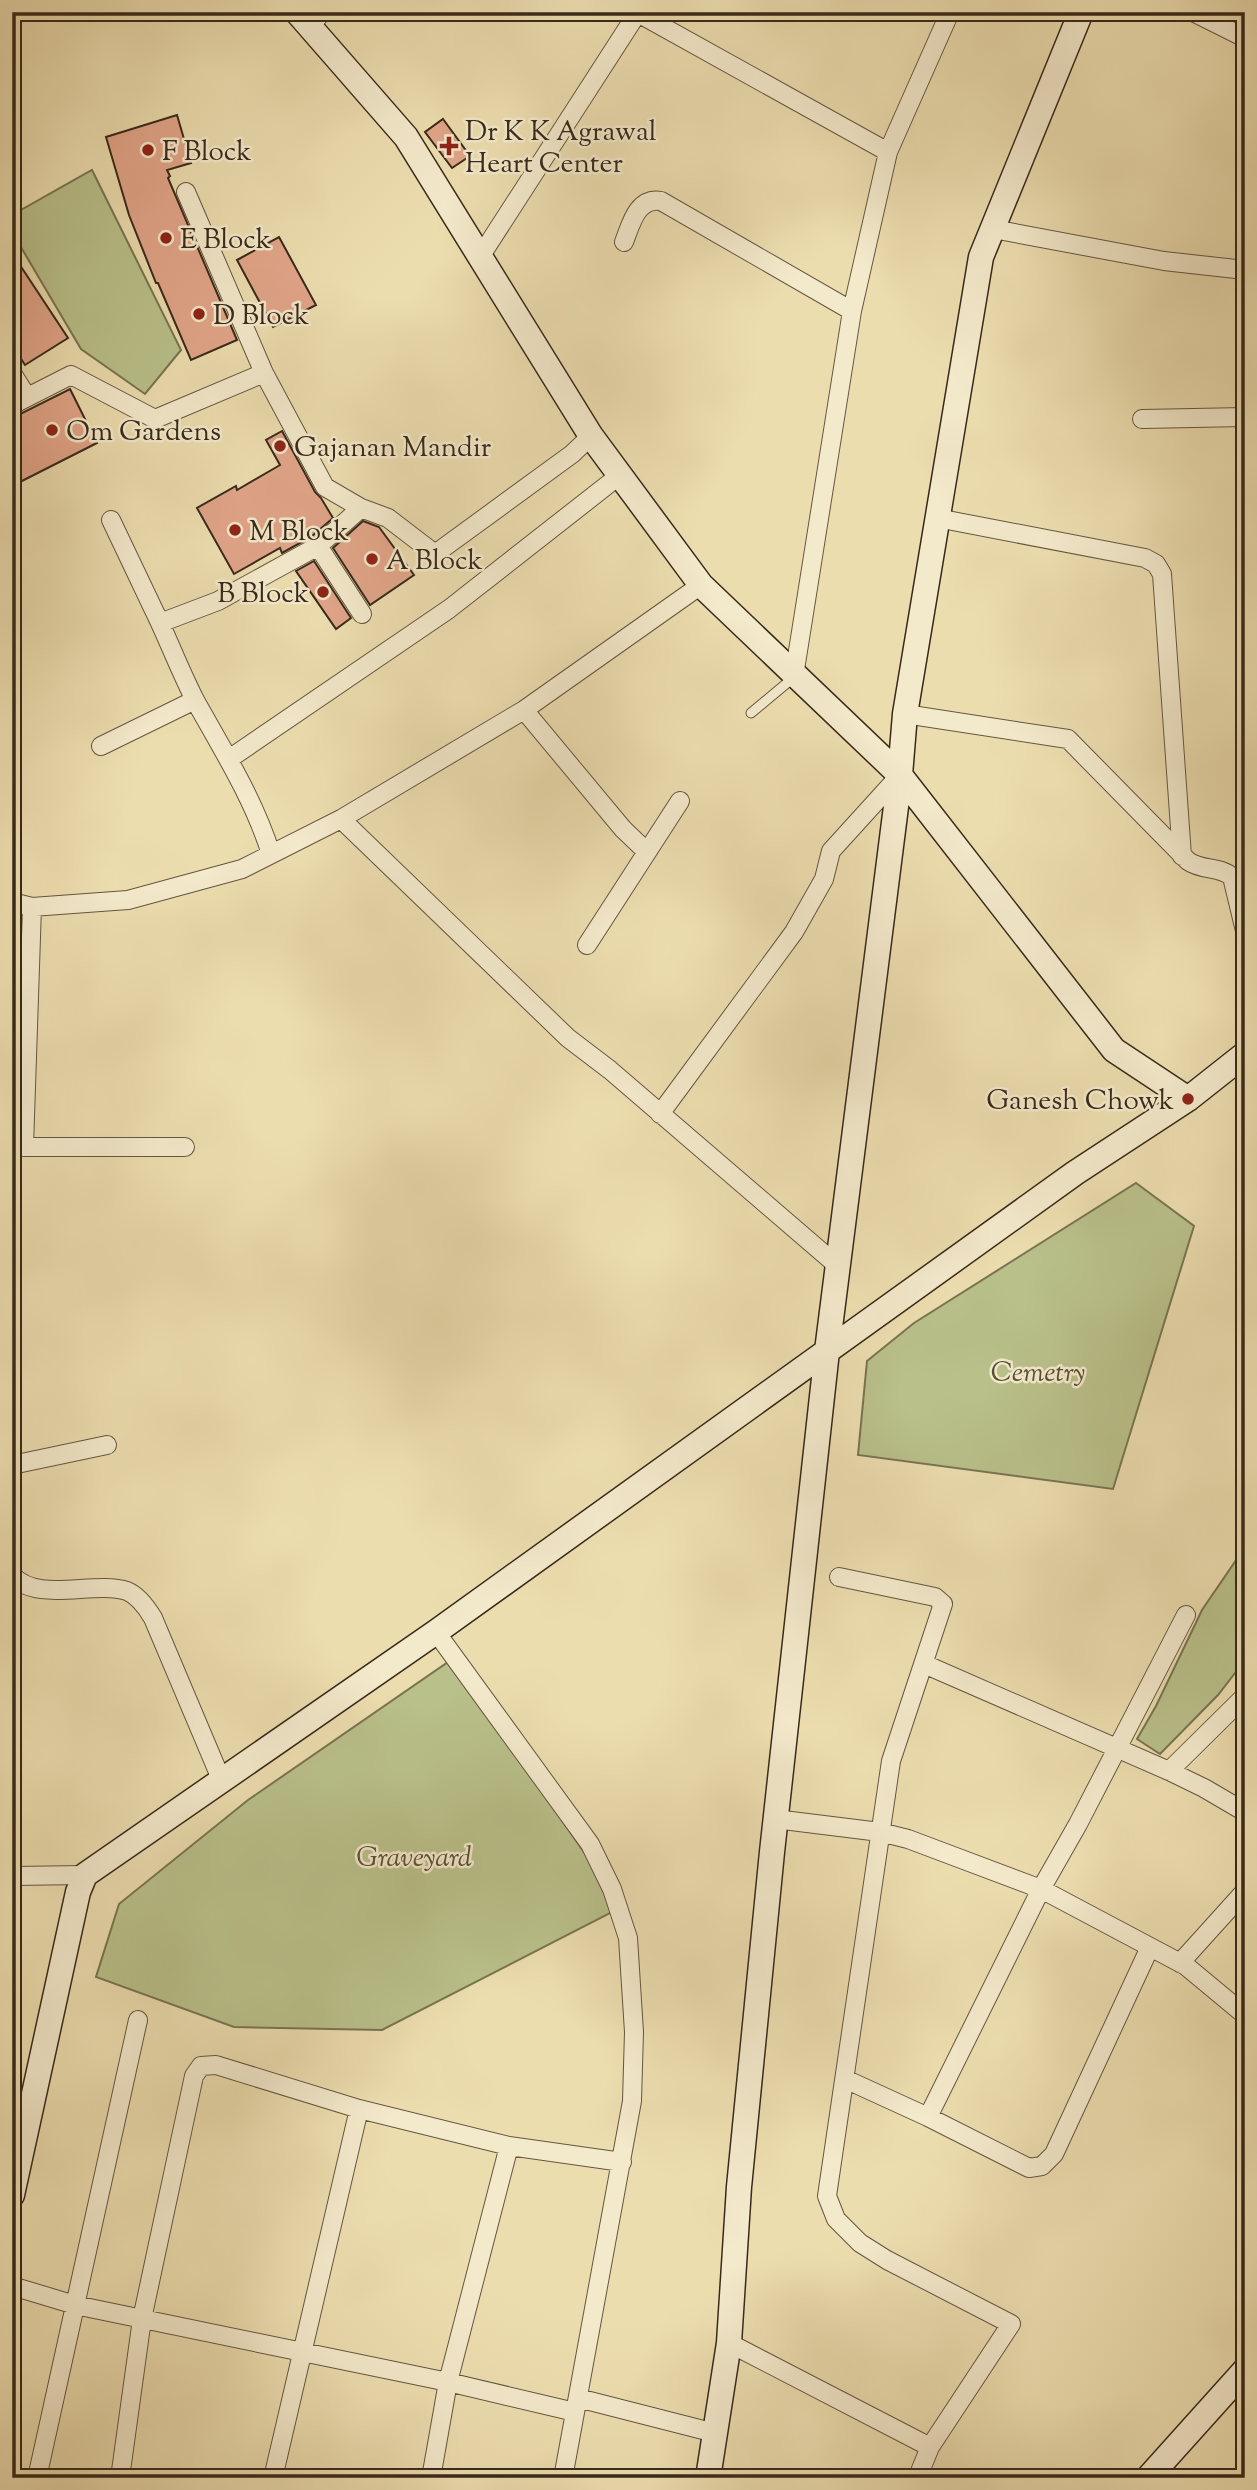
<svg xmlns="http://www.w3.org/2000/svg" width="1257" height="2490" font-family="'Sorts Mill Goudy',serif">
	<rect width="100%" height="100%" fill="#ecddaf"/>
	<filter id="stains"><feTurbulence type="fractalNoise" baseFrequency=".00286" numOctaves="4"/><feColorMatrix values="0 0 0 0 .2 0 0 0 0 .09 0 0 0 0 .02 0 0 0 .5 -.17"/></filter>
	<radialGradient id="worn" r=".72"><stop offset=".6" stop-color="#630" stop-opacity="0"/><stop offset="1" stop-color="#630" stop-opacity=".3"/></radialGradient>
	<path fill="#b9c08a" stroke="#787452" stroke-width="2" d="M92,170l89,180 -36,44 -64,-45 -69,-117v-17z
		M1136,1183l58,43 -81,263 -255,-34 9,-94 47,-38z
		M1243,1550l2,110 -27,35 -58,59 -23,-15 19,-33 46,-96z
		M451,1660l171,247 -240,123 -148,-3 -138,-50 23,-73 129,-104z"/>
	<path fill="#e1a589" stroke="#38291b" stroke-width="2" d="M177,115l14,48 -24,7 3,6 -2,2 69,162 -46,20 -33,-77h-2l-27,-68 -23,-78z
		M443,119l27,37 -18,12 -27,-36z
		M279,237l37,68 -43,22 -36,-67z
		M12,253l56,85 -43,27 -13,-20z
		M70,389l27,54 -85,43v-68z
		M282,431l33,61 6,6 12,20 -22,19 -29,16 -2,-5 -46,26 -37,-66 39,-22 1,4 43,-25 -14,-25z
		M363,521l16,6 35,48 -44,30 -37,-57z
		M314,561l37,57 -15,11 -40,-58z"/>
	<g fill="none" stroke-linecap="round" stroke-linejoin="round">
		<defs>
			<path id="lane" d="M751,713l42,-35"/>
			<path id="street" d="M636,12l252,140
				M1193,12l52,26
				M309,28l13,-16
				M186,192l78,181 61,114 36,21
				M993,229l171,32 81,9
				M624,242c7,-18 13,-45 37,-41l191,110
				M480,257l158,-245
				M12,373l15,24
				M12,405l59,-30 84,44 109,-46
				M1142,419l103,-2
				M937,518l208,40 11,6 6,10 20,282
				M111,520l49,103 58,-22 100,-55
				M362,614l-44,-68 43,-38 27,10 47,36 137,-100 19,-18
				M160,623c12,26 23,54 36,79 28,50 58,98 75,152
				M794,676l58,-365 36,-159 62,-140
				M524,710l99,119 24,23
				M905,714l163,25 120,122c14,10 32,5 44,16l13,54
				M101,746l94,-46
				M229,759l220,-150 171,-134
				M341,819l227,219 42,32 228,196
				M12,902l20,5 96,-7 114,-31 99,-50 183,-109 177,-125
				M587,945l93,-144
				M660,1114l134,-182 30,-53 7,-28 69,-76
				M12,1147h173
				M24,1147l8,-240
				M12,1465l95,-20
				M12,1575c25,29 82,5 115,16 12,5 20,17 26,27l68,161
				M839,1577l96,20 8,7 -52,157 -64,435 9,23 24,24 27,17 124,64 -81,123 -11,27 7,4
				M436,1632l154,212 22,45 16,49 6,94 -2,69 -69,377
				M924,1664l245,107 35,17 41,24
				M1169,1771l76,-75
				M775,1819l105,13 28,7 133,50 145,77 59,49
				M12,1876l73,-1
				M1180,1963l65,-72
				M845,2079l83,38 101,51 13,-2 12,-12 96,-207
				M928,2117l113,-228 37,-65 108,-209
				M12,2286l63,19 373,77 127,30
				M729,2343l201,104
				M578,2398l137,35
				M37,2478l101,-458
				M120,2478l22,-159 52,-243 7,-10 15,-1 143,44 150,37 113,16
				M273,2478l86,-369
				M431,2478l17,-96 61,-236"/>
			<path id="secondary" d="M297,12l109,125 185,299 110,149 199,190 214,275 74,49
				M12,2195l66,-303 7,-17 351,-243 639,-459 113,-74 57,-45
				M708,2478l21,-135 10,-156 33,-335 55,-501 73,-576 5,-61 76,-457 100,-245
				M1148,2478l97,-108"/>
		</defs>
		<use href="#lane" stroke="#655640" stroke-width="11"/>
		<use href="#street" stroke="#655640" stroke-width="20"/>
		<use href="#secondary" stroke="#38291b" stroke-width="27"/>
		<use href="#lane" stroke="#f3e9cb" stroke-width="9"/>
		<use href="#street" stroke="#f3e9cb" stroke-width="18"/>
		<use href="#secondary" stroke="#f3e9cb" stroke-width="24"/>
	</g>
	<g fill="#8f2418" stroke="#f3e9cb" stroke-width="2.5">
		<path d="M445.5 135.5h7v7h7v7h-7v7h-7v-7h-7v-7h7z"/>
		<circle cx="148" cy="150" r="7"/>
		<circle cx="166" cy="238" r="7"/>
		<circle cx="199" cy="314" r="7"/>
		<circle cx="52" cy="430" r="7"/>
		<circle cx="280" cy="446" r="7"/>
		<circle cx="235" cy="530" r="7"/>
		<circle cx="372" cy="559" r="7"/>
		<circle cx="323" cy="592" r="7"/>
		<circle cx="1188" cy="1099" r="7"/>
	</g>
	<g text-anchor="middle" stroke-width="5" stroke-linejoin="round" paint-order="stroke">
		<g font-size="28" fill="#38291b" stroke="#f3e9cb" text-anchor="start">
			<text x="465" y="140">Dr K K Agrawal<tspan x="465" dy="32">Heart Center</tspan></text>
			<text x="162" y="160">F Block</text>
			<text x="180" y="248">E Block</text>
			<text x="213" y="324">D Block</text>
			<text x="66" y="440">Om Gardens</text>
			<text x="294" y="456">Gajanan Mandir</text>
			<text x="249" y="540">M Block</text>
			<text x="386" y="569">A Block</text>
			<text x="309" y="602" text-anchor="end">B Block</text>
			<text x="1174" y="1109" text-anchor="end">Ganesh Chowk</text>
		</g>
		<g font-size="28" font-style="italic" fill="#584f37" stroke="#f3e9cb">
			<text x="1038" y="1381">Cemetry</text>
			<text x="414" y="1866">Graveyard</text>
		</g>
	</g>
	<rect width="1257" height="2490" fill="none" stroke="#ecddaf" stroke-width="42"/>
	<rect x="14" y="14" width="1229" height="2462" fill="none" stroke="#38291b" stroke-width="3.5"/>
	<rect x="21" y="21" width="1215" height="2448" fill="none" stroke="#38291b" stroke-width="2"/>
	<rect width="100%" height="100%" filter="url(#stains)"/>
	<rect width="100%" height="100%" fill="url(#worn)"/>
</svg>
